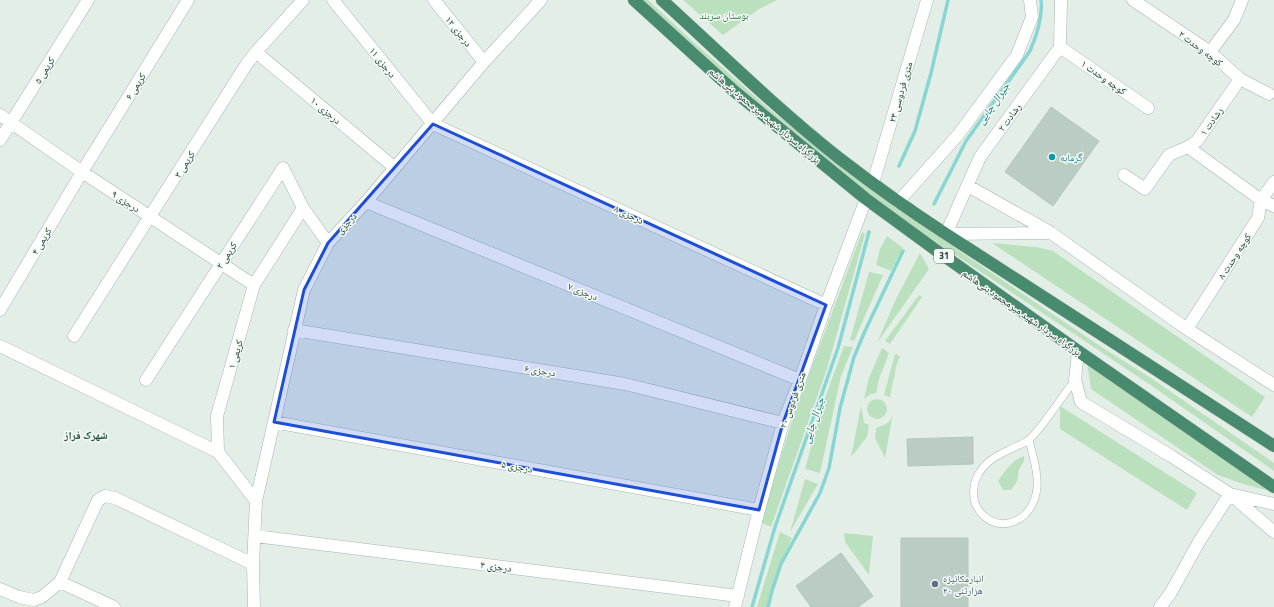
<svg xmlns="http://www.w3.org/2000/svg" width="1274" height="607" font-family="'Titillium Web','Noto Naskh Arabic',sans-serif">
	<rect width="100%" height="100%" fill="#e3eee7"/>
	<path fill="#bbe0be" d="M640,0h8l42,39 85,75 131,101 197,133 48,30 123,85v8l-125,-87 -246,-164c-93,-67 -178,-144 -263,-220z
		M683,0h94l-18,9 -36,26z
		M862,232l3,2 -38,135 -56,158 -11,-5 34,-107z
		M887,236l16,12 -12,23 -15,-6 4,-16z
		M992,243l44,4 17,4 212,146 -13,20z
		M920,253l9,16 -52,74 19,-44z
		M869,272l14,3 -29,66 -4,-1z
		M919,295l3,2 -32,47 -5,-3z
		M844,346l9,1 -12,29 -21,97 -15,-4 17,-63z
		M882,348l7,5 -10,26 -3,14 -5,1 -7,5 5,-21z
		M895,354l5,2 -4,11 -6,30 -6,-2z
		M1086,356l188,136 -31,-8 -25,-9 -127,-86z
		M867 409a10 10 0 1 1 20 0a10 10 0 1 1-20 0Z
		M861,406l3,17 5,2 -2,12 -16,20z
		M1060,406l137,87 -10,17 -127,-81z
		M892,415v3l-7,40 -10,-20 1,-10c8,-3 15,-5 16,-13z
		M1024,456v5l-5,8 -2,12 -6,9h-8l-5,-9c7,-10 14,-21 26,-25z
		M805,479l13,5 -28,48z
		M780,532l12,6 -21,53 -3,16h-11z
		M844,533l29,3 -4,39 -24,-33z"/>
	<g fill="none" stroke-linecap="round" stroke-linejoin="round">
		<path stroke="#88d6d3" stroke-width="3.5" d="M899,166l16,-35 16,-58 17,-73
			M934,204l32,-63 64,-90c7,-16 13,-33 11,-51
			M752,607l23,-80 63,-179 31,-116
			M768,607l4,-16 9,-27 39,-71 9,-25 11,-60 14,-51 11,-26 38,-80"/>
	</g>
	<path fill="#bbccc2" stroke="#b5c8bc" d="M1051,107l48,34 -46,65 -48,-34z
		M973,437v27l-65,2 -1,-27z
		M901,538h67v69h-67z
		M841,553l32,43 -15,11h-47l-15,-21z"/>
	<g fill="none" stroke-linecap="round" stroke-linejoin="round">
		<defs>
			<path id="service" d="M1029,440c4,16 11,38 7,54 -7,33 -47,42 -61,9 -2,-6 -2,-17 1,-24 9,-20 23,-24 41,-33 5,-2 10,-4 13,-7 17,-18 30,-40 45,-59"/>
			<path id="minor" d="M333,0l100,124 393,181
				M434,0l50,62
				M1061,0l-1,47 -80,110 -34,77 105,-1 136,96 87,56
				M1133,0l77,52 30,27 29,15
				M1060,47l88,61
				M256,52l139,116
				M1210,52l24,-32 8,-20
				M0,115l82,57 172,113
				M0,140l88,-140
				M1188,147l73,53 13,6
				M1124,175l21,14 24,-34 19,-8 9,-6 43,-62
				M873,183l54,-183
				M968,186l82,46
				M366,202l434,178
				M898,202l60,-67 59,-80 15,-38 -2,-17
				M0,310l82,-138 106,-172
				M1187,329l71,-111 3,-18 13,-18
				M294,330l331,54 158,39
				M74,336l172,-271 10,-13 47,-52
				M0,346l218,106
				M1078,351l-3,29 6,22 90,54 59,38 44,38
				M146,380l137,-212 20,40 25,35
				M274,422l485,88
				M256,501l-38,-49 -1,-36 37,-131 49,-77
				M255,536l483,60
				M60,582l54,25
				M0,589l19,8 15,3 8,-3 18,-15 38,-82 7,-4 10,2 138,66
				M254,607l-1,-43 3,-63 48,-211 24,-47 38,-41 118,-140 57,-62
				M735,607l24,-97 24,-87 17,-43 26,-75 40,-106
				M1160,607l10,-13 30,-54 30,-46 44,10"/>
			<path id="trunk" d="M634,0l100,91 132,108 67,49 145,103 196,136
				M662,0c58,53 115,109 177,158 35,27 70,52 107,76l328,212"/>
		</defs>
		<use href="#service" stroke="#a5b7ad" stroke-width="8"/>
		<use href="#minor" stroke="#a5b7ad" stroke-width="13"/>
		<use href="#trunk" stroke="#c1cac6" stroke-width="13"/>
		<use href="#service" stroke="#fff" stroke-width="7"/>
		<use href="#minor" stroke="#fff" stroke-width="12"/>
		<use href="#trunk" stroke="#488a6e" stroke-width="12"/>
	</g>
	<path fill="#1d4ed8" fill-opacity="0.2" stroke="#1d4ed8" stroke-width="3" stroke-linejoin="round" d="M433,124l393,181 -43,118 -24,87 -485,-88 30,-132 24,-47z"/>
	<circle fill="#0f9aa8" stroke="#f4faf6" stroke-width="1.5" cx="1052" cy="157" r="4"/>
	<circle fill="#5c6f8a" stroke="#f4faf6" stroke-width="1.5" cx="935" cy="584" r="4"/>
	<g text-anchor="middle" stroke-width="3" stroke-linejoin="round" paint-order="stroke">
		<rect fill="#f4faf6" stroke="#60786d" stroke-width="1" x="934" y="249" width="20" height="14" rx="3"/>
		<g font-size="9" font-weight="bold" fill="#214132">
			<text x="944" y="259">31</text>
		</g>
		<g font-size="10" fill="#297a38" stroke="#f4faf6">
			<text x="724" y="19">بوستان سربند</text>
		</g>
		<g font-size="10" fill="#214132" stroke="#f4faf6">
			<text transform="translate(459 31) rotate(52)" y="4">درجزی ۱۲</text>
			<text transform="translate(1201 48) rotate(37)" y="4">کوچه وحدت ۲</text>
			<text transform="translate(383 62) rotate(51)" y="4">درجزی ۱۱</text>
			<text transform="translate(44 70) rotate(-58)" y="4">کریمی ۵</text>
			<text transform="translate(1104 77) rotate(35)" y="4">کوچه وحدت ۱</text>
			<text transform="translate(135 86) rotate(-58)" y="4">کریمی ۶</text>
			<text transform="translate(900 92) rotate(-74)" y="4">۲۴ متری فردوسی</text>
			<text transform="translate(326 110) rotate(40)" y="4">درجزی ۱۰</text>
			<text transform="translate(765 115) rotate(40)" y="4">بزرگراه سردار شهید میرمحمود بنی‌هاشم</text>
			<text transform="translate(1009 117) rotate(-54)" y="4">رشادت ۲</text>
			<text transform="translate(1211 121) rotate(-55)" y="4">رشادت ۱</text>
			<text transform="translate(184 164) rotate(-58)" y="4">کریمی ۳</text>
			<text transform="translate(126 201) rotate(33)" y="4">درجزی ۹</text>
			<text transform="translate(629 214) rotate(25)" y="4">درجزی ۸</text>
			<text transform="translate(346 223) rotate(-47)" y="4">درجزی</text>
			<text transform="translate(41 241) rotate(-59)" y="4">کریمی ۴</text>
			<text transform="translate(226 255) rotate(-57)" y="4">کریمی ۲</text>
			<text transform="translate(1234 256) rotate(-57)" y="4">کوچه وحدت ۸</text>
			<text transform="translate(583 291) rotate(22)" y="4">درجزی ۷</text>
			<text transform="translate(1022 312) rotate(35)" y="4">بزرگراه سردار شهید میرمحمود بنی‌هاشم</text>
			<text transform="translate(235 354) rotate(-74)" y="4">کریمی ۱</text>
			<text transform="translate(540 370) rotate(9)" y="4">درجزی ۶</text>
			<text transform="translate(792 400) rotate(-70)" y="4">۲۰ متری فردوس</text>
			<text transform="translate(517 466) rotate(10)" y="4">درجزی ۵</text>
			<text transform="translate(496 566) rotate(7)" y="4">درجزی ۴</text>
		</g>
		<g font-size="10" fill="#0d838f" stroke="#f4faf6" text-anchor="start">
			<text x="1060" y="161">گرمابه</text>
		</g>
		<g font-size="10" fill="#4e5e75" stroke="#f4faf6" text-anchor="start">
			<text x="943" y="582">انبارمکانیزه<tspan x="943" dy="12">۲۰ هزارتنی</tspan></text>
		</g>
		<g font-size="11" font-style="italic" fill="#177b79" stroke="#f4faf6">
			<text transform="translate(993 103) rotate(-55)" y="4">جیرال چایی</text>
			<text transform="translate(813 420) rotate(-71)" y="4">جیرال چایی</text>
		</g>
		<g font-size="11" font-weight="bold" fill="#1c543b" stroke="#f4faf6">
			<text x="86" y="439">شهرک فراز</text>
		</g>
	</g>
</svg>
